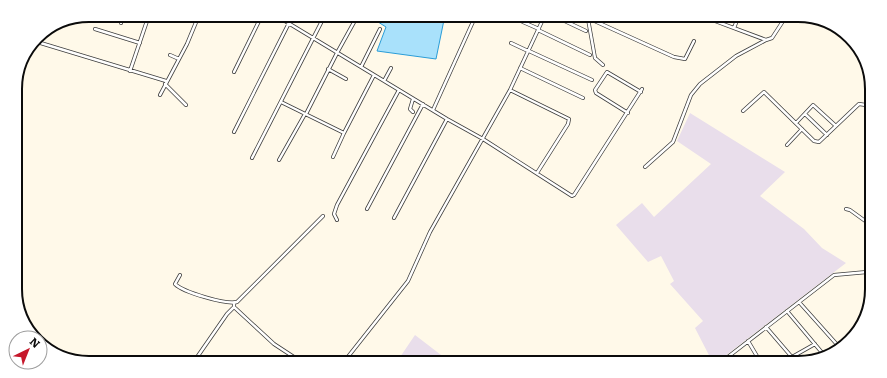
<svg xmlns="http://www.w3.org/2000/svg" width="887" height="378" font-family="Literata,serif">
	<rect width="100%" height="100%" fill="#fff9e9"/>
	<path fill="#e9deeb" d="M690,113l95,59 -25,24 44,33 18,19 24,15 -130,100h-3l-18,-35 8,-7 -33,-37 4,-3 -13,-25 -13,6 -32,-37 26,-22 12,14 57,-53 -34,-23z
		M415,335l30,23 6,5h-55z"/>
	<path fill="#a9e1fb" stroke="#2a9dd8" d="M367,15h78l-9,44 -59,-8 9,-24z"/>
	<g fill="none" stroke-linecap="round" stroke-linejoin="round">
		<defs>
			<path id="street" d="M143,15l5,2
				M275,15l172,104 36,20 89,57 2,-1 68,-106
				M552,15l34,16
				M587,15l1,3 86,39 11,2 9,-18
				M699,15l67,25 6,-2 15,-23
				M588,19l7,39 8,7
				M523,22l16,7
				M121,23l2,-8
				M734,28l5,-13
				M95,29l45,14
				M538,30l52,25
				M34,41l132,40
				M511,43l17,8
				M529,51l63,29
				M337,53l21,-38
				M170,55l9,4
				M361,67l19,-38
				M520,68l63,30
				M328,69l18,10
				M130,71l19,-56
				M234,72l28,-57
				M384,81l7,-13
				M165,84l21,21
				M510,90l59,29 -1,5 -31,49
				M160,95l27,-51 12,-29
				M281,102l63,31 30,-58
				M433,110l43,-95
				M743,111l21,-19 50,49 5,1 40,-38 7,1 5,4
				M413,112l-3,-3 3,-10
				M628,113l-32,-20 -1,-3 12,-18 34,20
				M306,114l31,-61
				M805,114l22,21
				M796,123l17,-18 23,21
				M234,132l59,-117
				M787,145l15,-16
				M333,157l11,-24
				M252,158l73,-143
				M279,160l26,-46
				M645,167l28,-25 18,-47 9,-11 36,-28 30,-16
				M367,209l56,-105
				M846,209l4,1 18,13
				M394,218l53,-99
				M337,220l-3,-6 3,-9 62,-115
				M180,275l-5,9c8,8 51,21 62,18l86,-86
				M799,302l42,47
				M234,307l40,37 29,19
				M787,311l37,44
				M766,327l31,36
				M748,341l13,22
				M792,357l23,-13
				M193,363l34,-49 7,-7v-4
				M343,363l65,-82 22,-49 80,-142 35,-75
				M720,363l114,-88 33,-3"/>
		</defs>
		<use href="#street" stroke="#3e3e3e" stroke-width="4"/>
		<use href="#street" stroke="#fff" stroke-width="2.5"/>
	</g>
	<path d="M0 0H887V378H0ZM89 22H798A67 67 0 0 1 865 89V289A67 67 0 0 1 798 356H89A67 67 0 0 1 22 289V89A67 67 0 0 1 89 22Z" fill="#fff" fill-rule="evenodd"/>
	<path fill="none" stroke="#0b0b0b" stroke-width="2" d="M89 22H798A67 67 0 0 1 865 89V289A67 67 0 0 1 798 356H89A67 67 0 0 1 22 289V89A67 67 0 0 1 89 22Z"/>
	<g transform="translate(28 350) rotate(43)"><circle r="19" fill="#ffffff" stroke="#9d9d9d"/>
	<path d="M0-3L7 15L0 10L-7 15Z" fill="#c6182b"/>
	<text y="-6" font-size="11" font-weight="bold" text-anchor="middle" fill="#0b0b0b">N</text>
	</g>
</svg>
